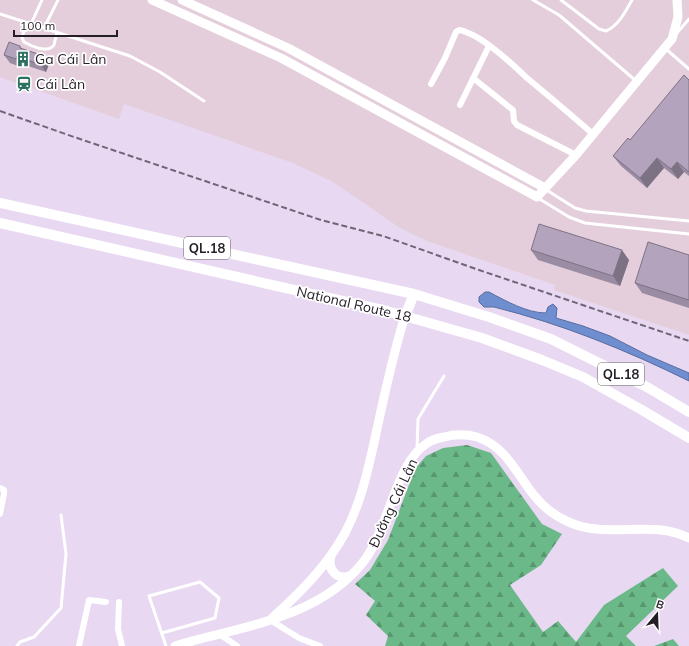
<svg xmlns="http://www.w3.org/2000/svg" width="689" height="646" font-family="Mulish,sans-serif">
	<defs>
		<pattern id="forest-firs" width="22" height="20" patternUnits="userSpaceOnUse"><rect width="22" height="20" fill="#6bb989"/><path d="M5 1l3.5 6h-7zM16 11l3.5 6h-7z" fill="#589670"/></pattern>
	</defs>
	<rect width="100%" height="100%" fill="#e8d8f2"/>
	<path fill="#e4cedb" d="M0,0h689v335l-135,-45 1,-5 -128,-44 -27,-13 -67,-46 -40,-19 -169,-59 -5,15 -119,-42z"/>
	<path fill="url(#forest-firs)" d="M467,445l24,8 51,71 20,10 -21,31 -31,20 33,47 15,-11 18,21 28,-37 59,-37 15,18 -52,50 10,10h-251l3,-10 -22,-21 9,-14 -20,-17 15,-14 18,-30 27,-71 11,-13 17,-8z
		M673,639l6,7h-25z"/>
	<path fill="#6f8ed0" stroke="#586c9d" d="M485,292h4c17,9 38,21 57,21l2,-6 5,-3 4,4 -1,10 27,8 27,10 37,19 42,18v8c-63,-31 -127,-57 -195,-74h-10l-5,-5v-5z"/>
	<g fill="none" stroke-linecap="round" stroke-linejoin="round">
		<path stroke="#fff" stroke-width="3" d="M533,0l26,15 76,65
			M561,0l38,29 7,2c12,-5 20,-20 26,-31
			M0,14l130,42 30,16 44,29
			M26,23l-4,15 2,4c7,4 24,12 30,3 1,-4 2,-9 3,-13
			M31,24l11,-24
			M44,28l14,-28
			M677,33l12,-14
			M666,49l23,20
			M545,189l30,19 11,3 103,10
			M538,198l31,19 16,6 104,11
			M417,449l1,-30 26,-43
			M162,633l53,-15 4,-20 -19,-16 -51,14 17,50
			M17,646l3,-4 14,-5 27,-29 5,-54 -5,-39"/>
		<path stroke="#fff" stroke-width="6" d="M473,78l40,32 1,11 3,4 59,30
			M431,84l14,-26 11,-26 3,-2c22,4 52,33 68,48 22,18 44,37 66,56
			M460,105l29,-59
			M0,488l4,2v4l-4,20
			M119,602l-1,27 4,17
			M270,620l29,18 21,8
			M219,634l18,12
			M79,646l10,-46 17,2"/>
		<path stroke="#fff" stroke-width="9" d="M152,0l129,58 256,139 39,-42 96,-116 6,-22 -1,-17
			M182,0l106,48 257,140
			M331,556c-4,13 6,26 20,19
			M272,618c28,-25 55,-52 73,-85 15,-28 22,-59 29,-90 9,-42 18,-86 31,-127
			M175,646c66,-20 144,-27 189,-85 24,-31 32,-98 62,-117 5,-4 12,-6 18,-7 11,-3 22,-3 33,0 28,9 39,35 56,57 10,13 23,23 38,29 38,16 80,-4 118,15"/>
		<path stroke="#fff" stroke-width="10" d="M0,203l414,91 75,23 62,22 96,48 42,25
			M0,223l387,88 95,27 60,22 41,17 59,33 47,28
			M405,316l9,-22"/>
		<path stroke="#6f6575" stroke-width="2" stroke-dasharray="6 3" stroke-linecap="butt" d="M0,111l74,26 247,83 62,16 96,34 210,71"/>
	</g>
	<path fill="#9a8ca2" d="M20,46l2,3 27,15 -3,8 -24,-8 -1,3 -11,-4 -6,-8z
		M689,80v96l-5,-4 -6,7 -14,-11 -17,20 -26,-22 -8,-10 17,-16z
		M531,250l98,10 -9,26 -82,-26z
		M689,255v53l-47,-15 -7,-10z"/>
	<path fill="#7d7284" d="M17,56l5,8 -1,3 -5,-8z
		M44,56l5,8 -3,8 -5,-7z
		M657,158l7,10 -17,20 -7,-10z
		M677,162l7,10 -6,7 -7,-10z
		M622,250l7,10 -9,26 -7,-10z"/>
	<path fill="#b3a3bc" stroke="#7d7284" d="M9,42l11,4v2l24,8 -3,9 -24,-9 -1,3 -12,-4z
		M684,75l5,5v92l-12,-10 -6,7 -14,-11 -17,20 -27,-22 15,-18 2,2z
		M539,224l83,26 -9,26 -82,-26z
		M648,242l41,13v45l-54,-17z"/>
	<defs>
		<symbol id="building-bare" viewBox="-9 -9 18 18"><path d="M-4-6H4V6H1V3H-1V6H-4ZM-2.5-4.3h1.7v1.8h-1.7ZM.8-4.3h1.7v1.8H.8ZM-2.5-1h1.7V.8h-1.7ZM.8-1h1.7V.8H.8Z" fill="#2c7061" stroke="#fff" stroke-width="2.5" paint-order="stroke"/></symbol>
		<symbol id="station-bare" viewBox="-9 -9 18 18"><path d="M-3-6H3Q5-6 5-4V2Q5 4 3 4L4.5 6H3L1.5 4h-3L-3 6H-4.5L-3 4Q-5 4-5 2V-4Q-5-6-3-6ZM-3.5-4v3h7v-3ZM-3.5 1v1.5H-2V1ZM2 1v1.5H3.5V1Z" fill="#2c7061" stroke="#fff" stroke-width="2.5" paint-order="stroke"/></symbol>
	</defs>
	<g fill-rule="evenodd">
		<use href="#building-bare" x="12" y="48" width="22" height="22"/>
		<use href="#station-bare" x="13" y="73" width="22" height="22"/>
	</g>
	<g text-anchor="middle" stroke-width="3.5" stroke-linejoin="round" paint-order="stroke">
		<g fill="#fff" stroke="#666268" stroke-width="1">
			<rect x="184" y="237" width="46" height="22" rx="3"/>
			<rect x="598" y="363" width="46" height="22" rx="3"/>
		</g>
		<g font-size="13" font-weight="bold" fill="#241e27">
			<text x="207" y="253">QL.18</text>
			<text x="621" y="379">QL.18</text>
		</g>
		<g font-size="14" fill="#241e27" stroke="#fff" text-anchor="start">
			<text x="35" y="64">Ga Cái Lân</text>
			<text x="36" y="89">Cái Lân</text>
		</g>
		<g font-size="14" fill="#241e27" stroke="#fff">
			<text transform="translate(354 304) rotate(13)" y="5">National Route 18</text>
			<text transform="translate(393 503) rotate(-65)" y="5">Đường Cái Lân</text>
		</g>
	</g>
	<g transform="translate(657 614) rotate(19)" stroke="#ffffff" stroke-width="3" paint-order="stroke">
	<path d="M0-3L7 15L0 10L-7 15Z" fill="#241e27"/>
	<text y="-6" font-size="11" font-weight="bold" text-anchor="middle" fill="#241e27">B</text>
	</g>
	<path d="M14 30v6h103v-6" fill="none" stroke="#241e27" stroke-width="2"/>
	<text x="20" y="30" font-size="12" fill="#241e27" stroke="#ffffff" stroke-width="3" paint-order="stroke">100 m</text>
</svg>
